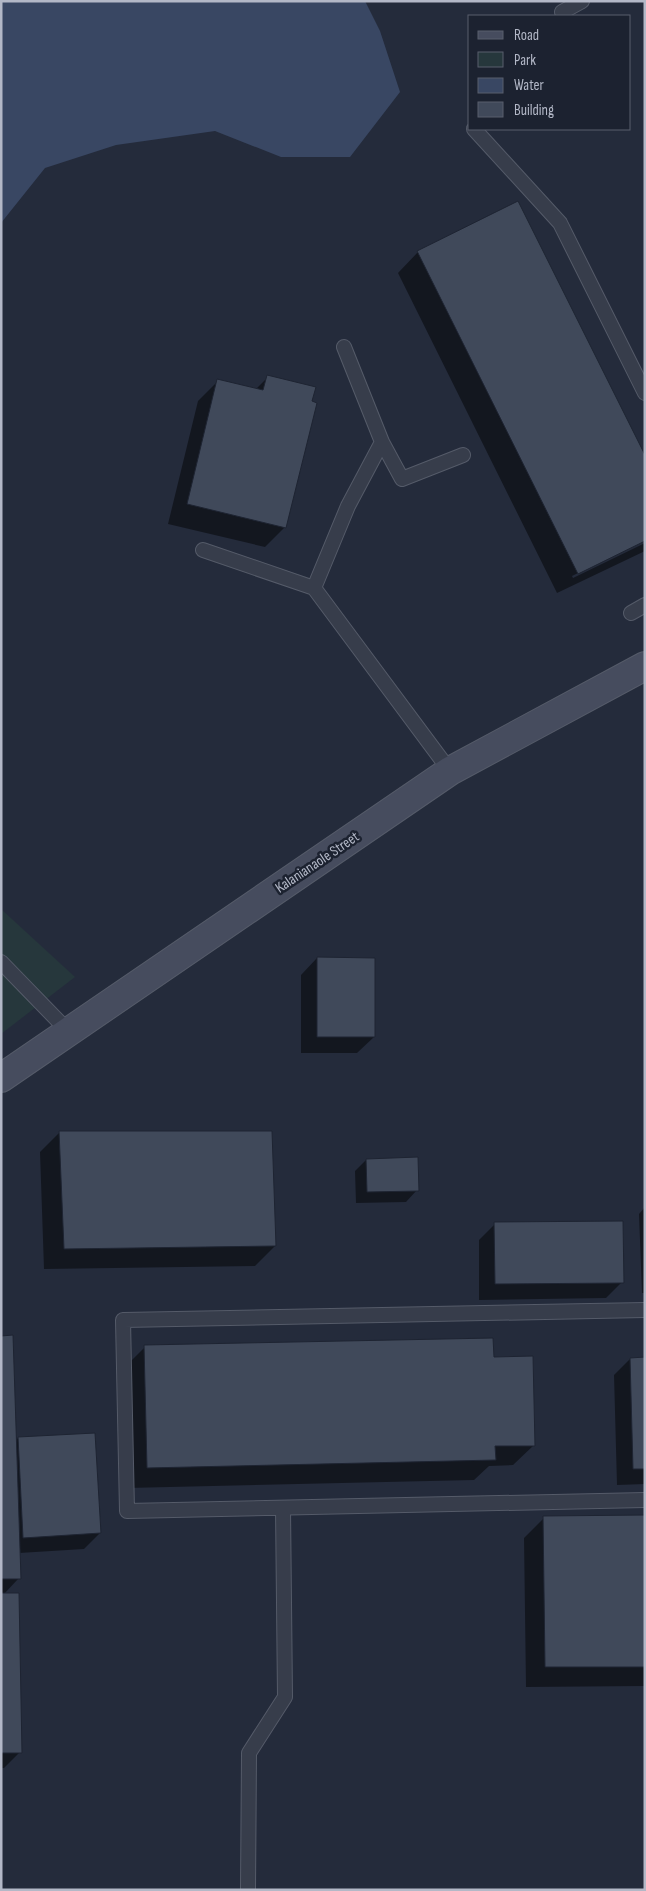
<svg xmlns="http://www.w3.org/2000/svg" width="646" height="1891" font-family="'Sofia Sans Condensed',sans-serif">
	<rect width="100%" height="100%" fill="#242b3b"/>
	<path fill="#26373c" d="M1,909l74,68 -74,57z"/>
	<path fill="#394763" d="M1,1h364l15,30 20,61 -50,65h-69l-66,-26 -99,14 -71,23 -44,55z"/>
	<path fill="#0007" d="M418,252l227,288 -73,36 1,2 72,-35v8l-88,42 -159,-320z
		M268,377l17,150 -20,20 -97,-23 30,-123 20,-20 37,9z
		M317,958l57,79 -17,16h-56v-78z
		M60,1132l215,114 -20,20 -211,3 -4,-117z
		M366,1160l51,30 -11,12 -50,1 -1,-32z
		M645,1207v86h-3l-3,-79z
		M495,1224l127,58 -16,16 -127,2v-60z
		M1,1337l14,105 3,-4 82,95 -16,16 -65,4v25l-15,16 16,158 -16,16h-3z
		M145,1347l348,11 41,87 -21,20 -24,1 -15,14 -347,8 -2,-121z
		M645,1358v126l-28,1 -3,-110 16,-16z
		M645,1517v169l-119,1 -2,-149 20,-20z"/>
	<path fill="#40495a" stroke="#1e2432" d="M518,201l127,254v86l-67,33 -161,-323z
		M267,375l49,12 -4,14 5,2 -31,125 -99,-24 30,-125 46,11z
		M317,957l58,1v79h-58z
		M59,1131h213l4,115 -212,3z
		M418,1157l1,34 -52,1 -1,-33z
		M623,1221l1,62 -129,1 -1,-62z
		M13,1335l8,244h-20v-243z
		M493,1338l1,19 39,-1 2,90h-40l1,14 -349,8 -3,-123z
		M645,1357v112h-12l-3,-111z
		M95,1433l6,100 -78,5 -5,-101z
		M645,1515v152h-100l-2,-151z
		M1,1593h18l3,160h-21z"/>
	<g fill="none" stroke-linecap="round" stroke-linejoin="round">
		<defs>
			<path id="lane" d="M562,12l20,-11
				M474,129l86,94 85,170
				M382,442l20,37 61,-24
				M203,550l111,38 136,183
				M314,588l34,-82 34,-64 -38,-95
				M631,613l14,-8
				M1,962l67,69
				M645,1310l-522,10 4,191 518,-11
				M248,1890l1,-137 36,-56 -2,-189"/>
			<path id="secondary" d="M1,1078l449,-307 195,-105"/>
		</defs>
		<use href="#lane" stroke="#555b69" stroke-width="16"/>
		<use href="#secondary" stroke="#555b69" stroke-width="30"/>
		<use href="#lane" stroke="#373d4b" stroke-width="14"/>
		<use href="#secondary" stroke="#464c5e" stroke-width="28"/>
	</g>
	<g text-anchor="middle" stroke-width="5" stroke-linejoin="round" paint-order="stroke">
		<g font-size="15" fill="#b3b8c7" stroke="#1c2230">
			<text transform="translate(317 862) rotate(-34)" y="5">Kalanianaole Street</text>
		</g>
	</g>
	<rect width="646" height="1891" fill="none" stroke="#b3b8c7" stroke-width="5"/>
	<rect x="468" y="15" width="162" height="115" fill="#1c2230" stroke="#585e6c"/>
	<rect x="478" y="31" width="25" height="8" fill="#464c5e" stroke="#585e6c"/>
	<text x="514" y="40" font-size="15" fill="#b3b8c7">Road</text>
	<rect x="478" y="52" width="25" height="15" fill="#26373c" stroke="#585e6c"/>
	<text x="514" y="65" font-size="15" fill="#b3b8c7">Park</text>
	<rect x="478" y="78" width="25" height="15" fill="#394763" stroke="#585e6c"/>
	<text x="514" y="90" font-size="15" fill="#b3b8c7">Water</text>
	<rect x="478" y="102" width="25" height="15" fill="#40495a" stroke="#585e6c"/>
	<text x="514" y="115" font-size="15" fill="#b3b8c7">Building</text>
</svg>
